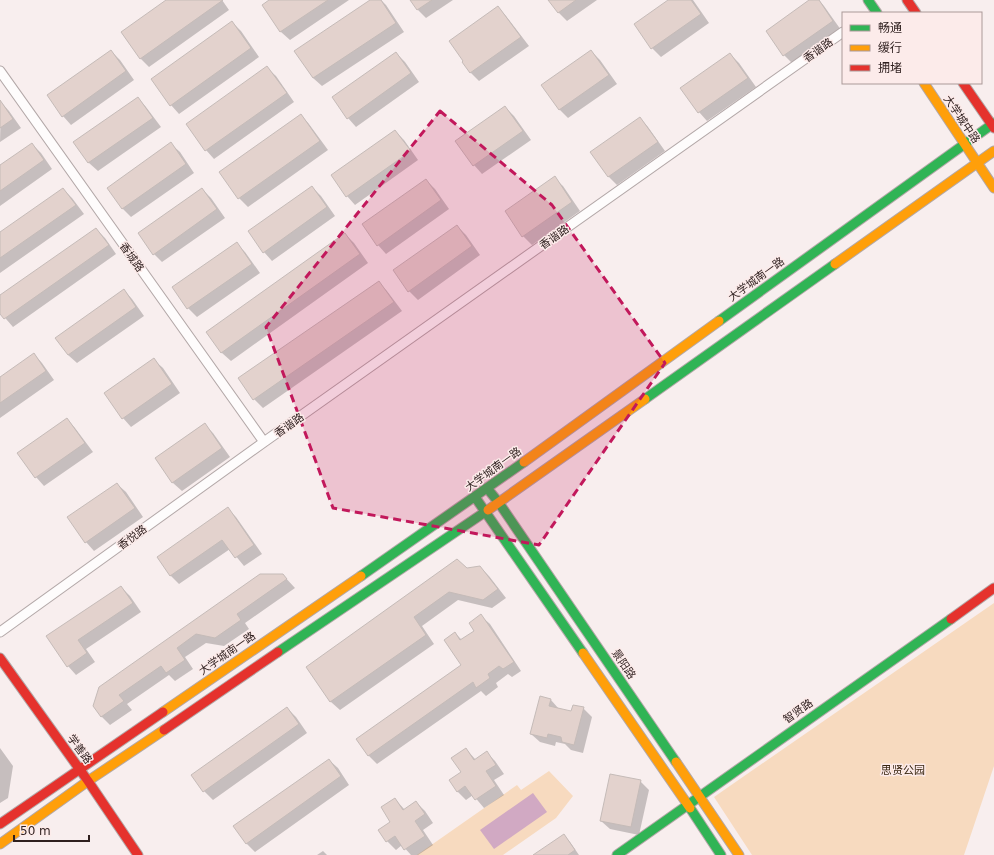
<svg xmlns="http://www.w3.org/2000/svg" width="994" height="855" font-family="'DejaVu Sans','Noto Sans SC',sans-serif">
	<rect width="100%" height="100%" fill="#f8eeee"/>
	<path fill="#f7dabf" d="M994,603v163l-30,89h-212l-38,-58z
		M549,771l24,25 -17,22 -53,37h-86l100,-70 4,5z"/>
	<path fill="#d1a9c3" d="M533,793l14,19 -53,37 -14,-19z"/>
	<path fill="#0003" d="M168,0h54l7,10 -80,57 -8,-8 -19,-26z
		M270,0h79l-59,40 -9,-8 -18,-27z
		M372,0h9l5,5 18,27 -82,54 -9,-8 -17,-27z
		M411,0h42l-27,18 -8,-8z
		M552,0h45l-30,21 -8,-8 -8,-11z
		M670,0h23l16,23 -48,34 -9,-9 -17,-24z
		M811,0h8l5,6 17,24 -48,34 -9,-9z
		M498,7l8,9 23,30 -50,35 -8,-8 -8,-11z
		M232,22l9,9 18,26 -80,57 -8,-9z
		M111,51l9,9 14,20 -63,45 -8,-9z
		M591,51l9,9 17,24 -49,34 -8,-8 -17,-25z
		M396,53l9,9 14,20 -63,45 -8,-9z
		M730,54l9,9 17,24 -49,34 -8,-9z
		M267,68l9,8 18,26 -80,57 -8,-9z
		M138,98l8,9 15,20 -63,44 -9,-8 -14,-21z
		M1,102l8,9 12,17 -21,14z
		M505,107l9,9 17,24 -49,34 -8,-9z
		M301,115l8,9 19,26 -80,57 -9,-9 -18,-26z
		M640,118l8,9 17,24 -48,34 -9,-9z
		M395,131l9,9 14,20 -63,45 -8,-9z
		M32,144l9,9 11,16 -52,37v-39z
		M171,144l9,8 14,21 -63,44 -8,-8 -15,-21z
		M554,178l9,8 17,25 -48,34 -9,-9z
		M426,180l9,9 14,20 -63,45 -8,-9z
		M312,187l9,9 14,20 -63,45 -8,-9z
		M63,189l9,9 12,16 -84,59v-40z
		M202,189l9,9 14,20 -63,44 -8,-8z
		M457,226l9,9 14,20 -62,45 -9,-9z
		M96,229l9,9 11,16 -103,73 -13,-15v-16z
		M345,234l9,9 14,20 -137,98 -9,-8 -14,-21z
		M236,243l9,9 15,21 -63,44 -9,-9z
		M378,282l9,9 15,20 -139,97 -9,-9 -15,-20z
		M124,290l8,9 12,17 -67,47 -9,-8z
		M34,354l8,9 12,17 -54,38v-40z
		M154,360l9,8 17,25 -49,34 -8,-9z
		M67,419l8,9 18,24 -49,34 -8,-9z
		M204,424l9,9 17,24 -48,34 -9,-8 -17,-25z
		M117,484l9,8 17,25 -49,34 -8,-9z
		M228,509l8,8 26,37 -18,12 -14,-17 -51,35 -8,-8 -13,-18z
		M480,567l9,9 17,22 -14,10 -34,-8 -36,26 12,18 -94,66 -9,-8 -24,-34 160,-99z
		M260,575h23l12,13 -50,35 4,6 -25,17 -18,-3 -21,14 8,12 -18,12 -6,-6 -42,29 5,6 -22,15 -8,-8 -8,-11z
		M121,587l9,9 11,16 -55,37 9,13 -19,13 -8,-9 -20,-30z
		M481,616l9,8 31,47 -9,6 -4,-3 -12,9 2,4 -12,9 -5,-5 -104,73 -8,-8 -12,-16 105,-75 -7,-32 7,7 13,-9z
		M551,700l8,9 13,4 11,-5 9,9 -9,36 -12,-3 -6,-6 -9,-2 -1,4 -15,-4 -9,-8z
		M287,708l9,9 11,16 -94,67 -9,-9z
		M0,748l13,18 -5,32 -8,5z
		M466,749l10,11 11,-7 8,8 9,13 -10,6 10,15 -20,13 -11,-13 -7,5 -9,-9z
		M329,760l9,8 11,17 -94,67 -9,-9z
		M640,781l9,9 -10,45 -29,-6 -9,-8z
		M395,799l10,11 11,-8 9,9 8,12 -10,7 10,15 -15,10h-7l-9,-10 -6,5 -9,-9z
		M564,835l6,7 9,13h-44z
		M323,851l4,4h-10z"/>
	<path fill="#e3d2cd" stroke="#c5bbb8" d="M166,0h57l-83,59 -19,-27z
		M269,0h59l-48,32 -18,-27z
		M370,0h11l15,23 -83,55 -19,-27z
		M410,0h22l-15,10z
		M548,0h28l-18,13z
		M668,0h23l10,14 -50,35 -17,-25z
		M809,0h10l14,21 -50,35 -17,-25z
		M498,6l23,31 -51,36 -8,-11 1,-1 -14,-20z
		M232,21l19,27 -81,58 -19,-27z
		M111,50l15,21 -64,46 -15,-22z
		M591,50l18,25 -50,35 -18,-25z
		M396,52l15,21 -64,46 -15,-22z
		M730,53l18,25 -50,35 -18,-25z
		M267,66l20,27 -82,58 -19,-27z
		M138,97l15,21 -65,45 -15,-21z
		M0,100l13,19 -13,9z
		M505,106l18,25 -50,35 -18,-25z
		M301,114l19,27 -82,58 -19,-27z
		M640,117l18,25 -50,35 -18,-25z
		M395,130l16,21 -65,46 -15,-22z
		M171,142l15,22 -64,45 -15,-21z
		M32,143l12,17 -44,31v-26z
		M555,176l17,26 -50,35 -17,-26z
		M426,179l15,21 -64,46 -15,-22z
		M312,186l15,21 -64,46 -15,-22z
		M63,188l13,17 -76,53v-26z
		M202,188l15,21 -64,46 -15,-22z
		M457,225l15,21 -64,46 -15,-22z
		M96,228l13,17 -105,74 -4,-5v-19z
		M345,233l15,21 -139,99 -15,-21z
		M237,242l15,22 -65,45 -15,-22z
		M379,281l15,21 -141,98 -15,-22z
		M124,289l12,18 -68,48 -13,-17z
		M34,353l12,18 -46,32v-26z
		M154,358l18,26 -50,35 -18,-26z
		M67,418l18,25 -50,35 -18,-25z
		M205,423l17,25 -50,35 -17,-25z
		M117,483l18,25 -50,35 -18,-26z
		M228,507l26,38 -19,13 -13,-18 -52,36 -13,-19z
		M457,559l10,9 13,-2 18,23 -15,11 -34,-8 -35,25 12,18 -96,67 -24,-35z
		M260,574h23l4,5 -50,35 4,6 -26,18 -19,-4 -19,14 8,12 -19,13 -5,-7 -42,29 5,6 -23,16 -8,-11 6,-19z
		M121,586l12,17 -55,37 9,13 -20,14 -21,-31z
		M481,614l33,48 -11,7 -4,-3 -11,8 2,4 -14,10 -3,-6 -105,74 -12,-17 105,-74 -17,-25 11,-8 5,8 14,-9 -5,-8z
		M540,696l11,3 -2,7 22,5 2,-6 11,2 -10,38 -12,-3 -1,-5 -13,-3 -1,4 -17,-4z
		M287,707l12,17 -96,68 -12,-17z
		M466,748l8,12 13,-9 9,14 -10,6 10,15 -21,14 -10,-14 -8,6 -8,-12 12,-8 -10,-14z
		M329,759l12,17 -95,68 -13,-18z
		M610,774l31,6 -10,47 -31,-6z
		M395,798l8,12 13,-9 9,13 -10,7 10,15 -21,14 -9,-14 -9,6 -8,-12 12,-8 -9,-15z
		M564,834l11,16 -7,5h-35z"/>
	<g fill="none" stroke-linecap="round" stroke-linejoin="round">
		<defs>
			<path id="street" d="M0,71l264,371
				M0,632l264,-190 579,-410"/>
			<path id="fast" d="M868,0l9,13
				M719,321l275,-198
				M645,399l190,-135
				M487,488l12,15 177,259
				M475,497l108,156
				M361,576l163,-114
				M278,652l210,-142
				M690,808l31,47
				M617,855l334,-236"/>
			<path id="slow" d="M924,83l70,105
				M835,264l159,-113
				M524,462l195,-141
				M488,510l157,-111
				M583,653l107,155
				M163,712l198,-136
				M676,762l63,93
				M0,844l88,-63 76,-51"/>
			<path id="jam" d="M907,0l9,13
				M963,83l31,45
				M951,619l43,-31
				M0,658l88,123 50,74
				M164,730l114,-78
				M0,824l163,-112"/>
		</defs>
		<use href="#street" stroke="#b3a8a8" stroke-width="11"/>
		<use href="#fast" stroke="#b3a8a8" stroke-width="11"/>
		<use href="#slow" stroke="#b3a8a8" stroke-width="11"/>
		<use href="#jam" stroke="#b3a8a8" stroke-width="11"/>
		<use href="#street" stroke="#fefcfc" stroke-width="9"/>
		<use href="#fast" stroke="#30b455" stroke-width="9"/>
		<use href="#slow" stroke="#ff9f0a" stroke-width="9"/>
		<use href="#jam" stroke="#e5322d" stroke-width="9"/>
	</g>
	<path fill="#c2185b" fill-opacity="0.2" stroke="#c2185b" stroke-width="3" stroke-dasharray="8 5" stroke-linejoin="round" d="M440,111l112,94 113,158 -126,182 -206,-37 -67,-181z"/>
	<g text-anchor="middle" stroke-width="3" stroke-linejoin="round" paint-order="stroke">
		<g font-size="11" fill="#2e1f1e" stroke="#fcebea">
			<text transform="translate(818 50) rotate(-35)" y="4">香谐路</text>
			<text transform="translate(962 119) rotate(56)" y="4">大学城中路</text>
			<text transform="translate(554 237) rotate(-35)" y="4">香谐路</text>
			<text transform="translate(132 257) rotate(55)" y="4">香城路</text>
			<text transform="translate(756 279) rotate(-36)" y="4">大学城南一路</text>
			<text transform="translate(289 425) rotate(-35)" y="4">香谐路</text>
			<text transform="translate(493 469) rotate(-36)" y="4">大学城南一路</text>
			<text transform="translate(132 537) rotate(-36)" y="4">香悦路</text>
			<text transform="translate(227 653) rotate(-35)" y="4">大学城南一路</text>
			<text transform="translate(624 664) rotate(56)" y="4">景阳路</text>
			<text transform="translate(798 711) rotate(-35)" y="4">智贤路</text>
			<text transform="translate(80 749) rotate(54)" y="4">学善路</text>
		</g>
		<g font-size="11" fill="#392610" stroke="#fcebea">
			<text x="903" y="774">思贤公园</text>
		</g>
	</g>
	<rect x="842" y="12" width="140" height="72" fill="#fcebea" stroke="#aa9998"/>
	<rect x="850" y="25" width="20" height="6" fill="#30b455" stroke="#aa9998"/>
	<text x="878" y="32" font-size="12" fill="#2e1f1e">畅通</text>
	<rect x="850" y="45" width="20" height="6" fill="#ff9f0a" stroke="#aa9998"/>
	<text x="878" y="52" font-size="12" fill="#2e1f1e">缓行</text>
	<rect x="850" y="65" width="20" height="6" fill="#e5322d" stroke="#aa9998"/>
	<text x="878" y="72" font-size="12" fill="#2e1f1e">拥堵</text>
	<path d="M14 835v6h75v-6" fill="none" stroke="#2e1f1e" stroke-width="2"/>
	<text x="20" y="835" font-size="12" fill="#2e1f1e" stroke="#fcebea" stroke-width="3" paint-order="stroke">50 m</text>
</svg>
